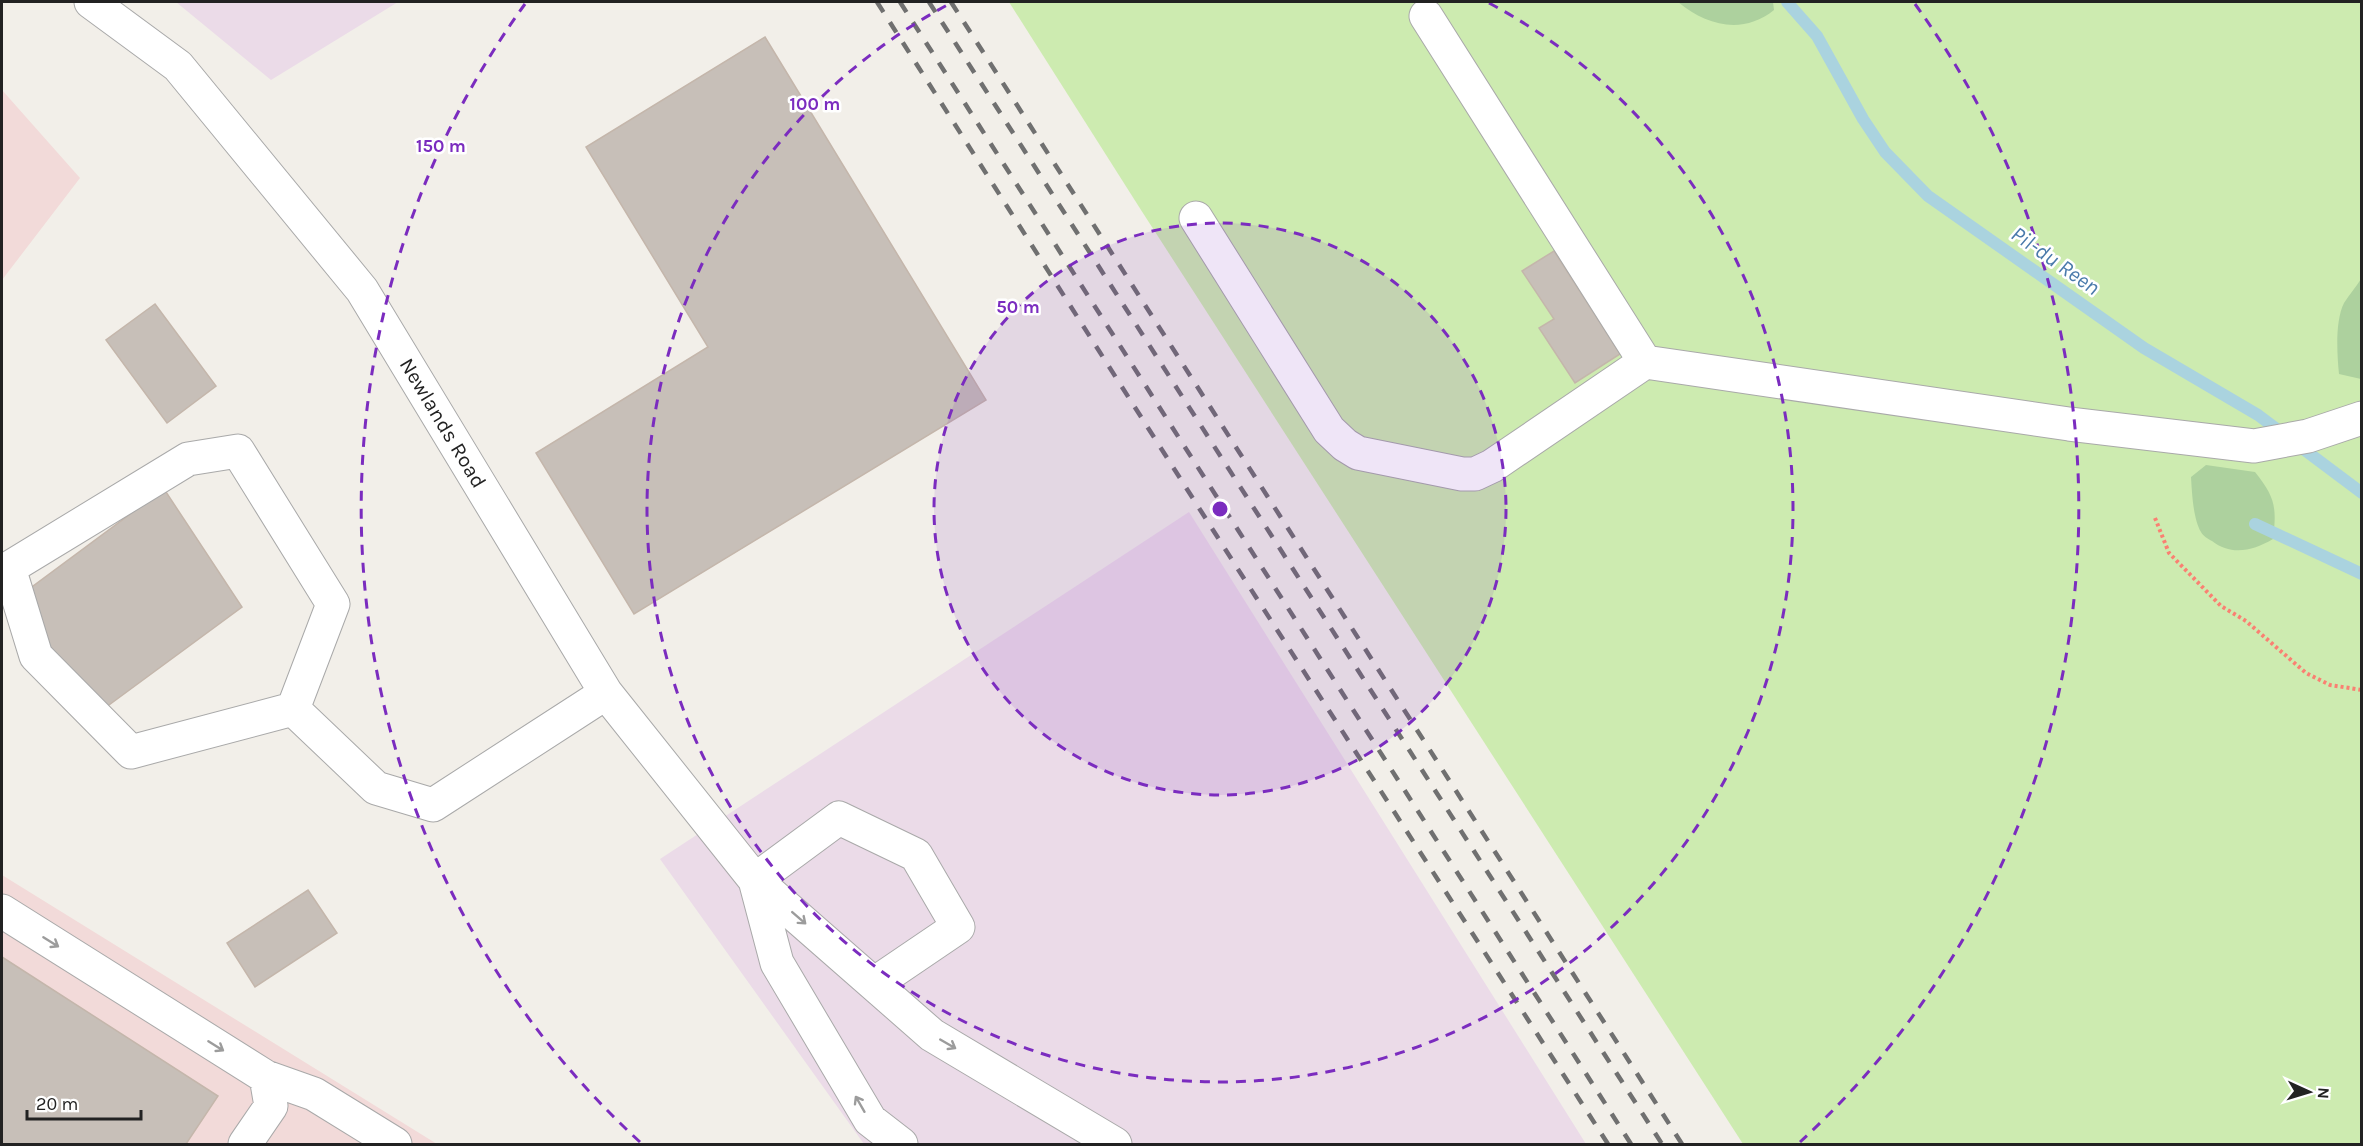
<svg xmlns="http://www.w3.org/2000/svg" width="2363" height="1146" font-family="Karla,sans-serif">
	<rect width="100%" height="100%" fill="#f2efe9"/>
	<path fill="#f2dad9" d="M2,90l78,88 -78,102z
		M2,875l435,269h-435z"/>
	<path fill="#ebdbe8" d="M176,2h222l-127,78z
		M1189,512l397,632h-722l-204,-285z"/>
	<path fill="#cdebb0" d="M1009,2h1352v1142h-618l-602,-934z"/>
	<path fill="#add19e" d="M1678,2h95l1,8c-31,25 -67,16 -96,-8z
		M2361,279v100l-22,-5c-2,-20 -4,-53 5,-71 5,-8 12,-16 17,-24z
		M2206,465l49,7c20,25 22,35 18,67 -20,12 -42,17 -61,2 -4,-2 -9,-5 -11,-9 -8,-13 -9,-40 -10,-55z"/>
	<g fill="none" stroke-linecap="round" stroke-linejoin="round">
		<path stroke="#aad3df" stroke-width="12" d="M1787,2l30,34 46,83 22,33 43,44 216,152 114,67 104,78
			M2255,524l107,50"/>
	</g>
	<path fill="#c7bfb8" stroke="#c4b6ab" stroke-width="1.5" d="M765,37l221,363 -352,214 -98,-161 172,-106 -122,-200z
		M1554,251l66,103 -45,29 -36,-55 15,-9 -32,-48z
		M155,304l61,82 -49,37 -61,-83z
		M164,489l78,118 -148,109 -77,-118z
		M308,890l29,43 -82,54 -28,-44z
		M2,957l216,139 -32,48h-184z"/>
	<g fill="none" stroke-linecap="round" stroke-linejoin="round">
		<defs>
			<path id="minor" d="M91,2l87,64 184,224 244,403 149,187 177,155 183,109
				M1426,16l219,346
				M1196,218l133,212 16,15 13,8 104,21h13l17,-8 153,-104 424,62 185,22 54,-10 54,-18
				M238,451l95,153 -40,105 -162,43 -95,-96 -27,-88 179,-109z
				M293,709l83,79 57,17 173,-112
				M755,880l84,-62 77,37 42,72 -84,57
				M755,880l22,83 93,157 31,24
				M2,911l264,166 5,29 -26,38
				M266,1077l48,17 81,50"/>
		</defs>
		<use href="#minor" stroke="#a9a9a9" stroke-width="35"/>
		<path stroke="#fa8072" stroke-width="4" stroke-dasharray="3 3" stroke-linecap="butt" d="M2155,518l14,35 52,53 25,15 60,52 24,12 32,5"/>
		<use href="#minor" stroke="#fff" stroke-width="33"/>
		<path stroke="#707070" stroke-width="4.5" stroke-dasharray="12 12" stroke-linecap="butt" d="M877,2l357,561 374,581
			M900,2l731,1142
			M929,2l733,1142
			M951,2l731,1142"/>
	</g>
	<defs><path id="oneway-shaft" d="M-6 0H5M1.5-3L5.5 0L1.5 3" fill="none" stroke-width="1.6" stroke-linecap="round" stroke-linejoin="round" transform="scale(1.5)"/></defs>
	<g stroke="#9c9c9c">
		<use href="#oneway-shaft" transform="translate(799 918) rotate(41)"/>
		<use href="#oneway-shaft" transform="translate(51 942) rotate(32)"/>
		<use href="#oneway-shaft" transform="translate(948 1044) rotate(30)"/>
		<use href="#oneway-shaft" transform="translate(216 1046) rotate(32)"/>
		<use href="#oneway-shaft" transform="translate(860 1104) rotate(-120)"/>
	</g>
	<circle cx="1220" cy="509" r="286" fill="#7b2cbf" fill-opacity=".12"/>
	<g fill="none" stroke="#7b2cbf" stroke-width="3" stroke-dasharray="10 8">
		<circle cx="1220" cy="509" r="286"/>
		<path d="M1489 3A573 573 0 1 1 951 3"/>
		<path d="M640 1142A859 859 0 0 1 525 4M1915 4A859 859 0 0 1 1800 1142"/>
	</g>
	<g text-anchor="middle" stroke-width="5" stroke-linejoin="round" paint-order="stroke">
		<g font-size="21" fill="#222" stroke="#fff">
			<text transform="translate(443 423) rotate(59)" y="7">Newlands Road</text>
		</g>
		<g font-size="22" font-style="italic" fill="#4a7aab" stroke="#fff">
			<text transform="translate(2056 260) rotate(35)" y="8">Pil-du Reen</text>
		</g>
	</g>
	<circle cx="1220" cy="509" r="9" fill="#7b2cbf" stroke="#fff" stroke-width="3"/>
	<g font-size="18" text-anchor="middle" font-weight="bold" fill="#7b2cbf" stroke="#fff" stroke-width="5" stroke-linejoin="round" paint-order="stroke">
		<text x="815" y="110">100 m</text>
		<text x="441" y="152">150 m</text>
		<text x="1018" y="313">50 m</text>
	</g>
	<rect width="2363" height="1146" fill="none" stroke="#222222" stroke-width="6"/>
	<g transform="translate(2309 1092) rotate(94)" stroke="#ffffff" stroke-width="4.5" paint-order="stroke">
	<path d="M0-4.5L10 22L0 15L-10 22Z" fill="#222222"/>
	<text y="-9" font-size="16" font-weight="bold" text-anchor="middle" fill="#222222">N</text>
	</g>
	<path d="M27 1110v9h114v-9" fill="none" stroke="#222222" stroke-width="3"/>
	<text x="36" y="1110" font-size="18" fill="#222222" stroke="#ffffff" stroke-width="4.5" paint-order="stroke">20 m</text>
</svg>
